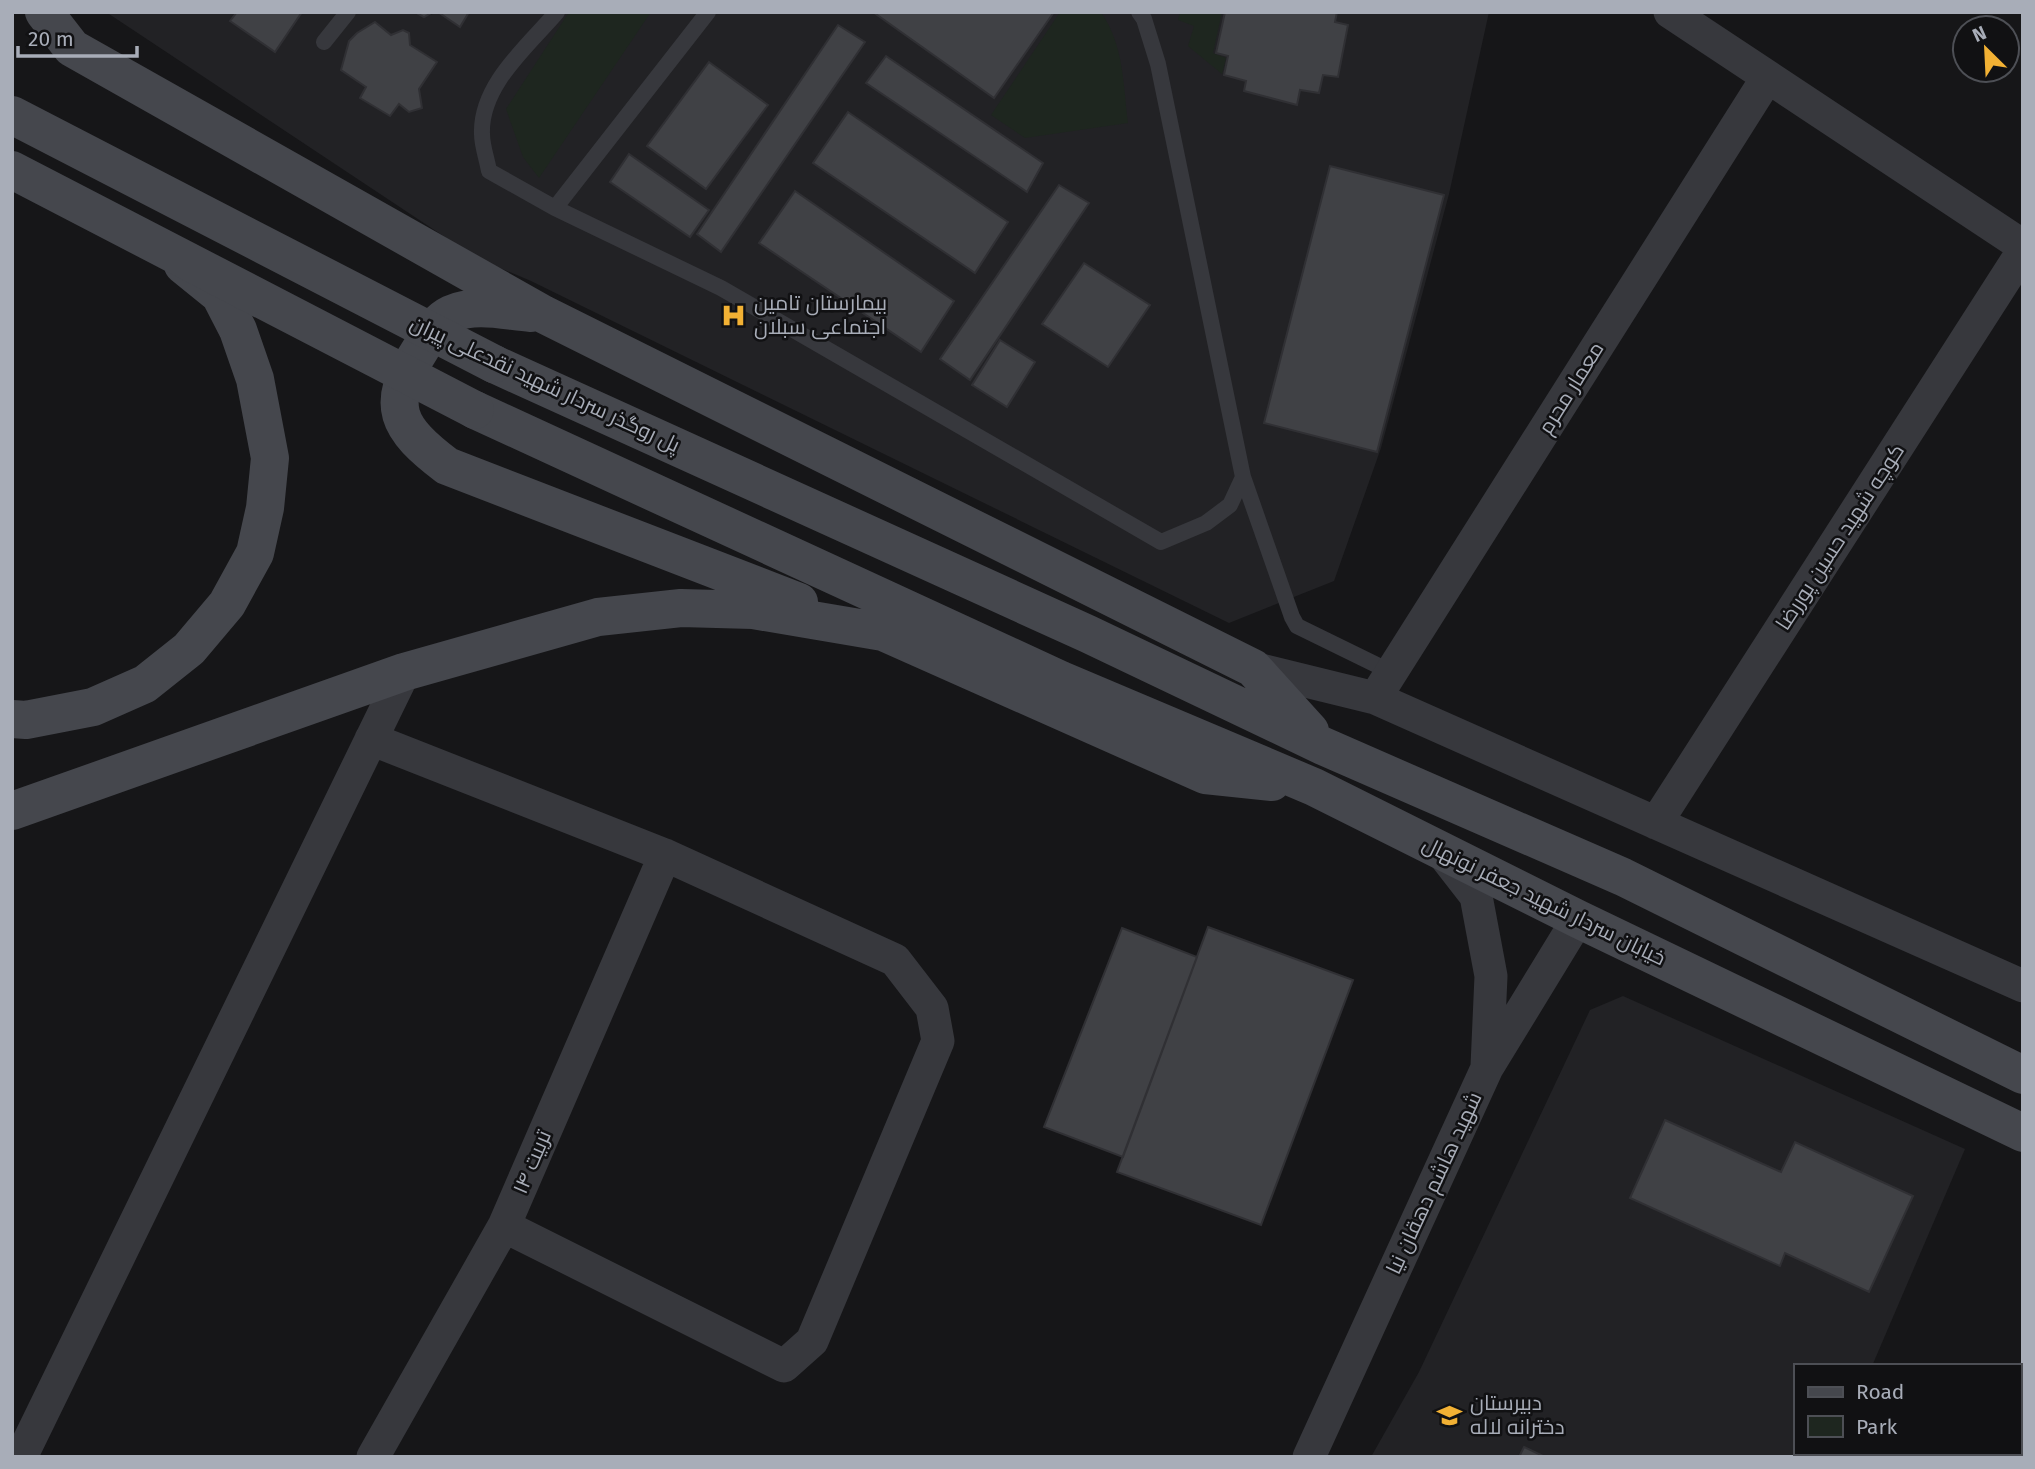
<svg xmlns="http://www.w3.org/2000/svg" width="2035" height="1469" font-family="'Fira Sans',Cairo,sans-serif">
	<rect width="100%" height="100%" fill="#161618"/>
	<path fill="#222225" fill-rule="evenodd" d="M106,12h131l-7,10 44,30 28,-40h113l9,5 14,-5 22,15 9,-15h404l120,86 61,-86h171l-9,41 12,3 18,25 -2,10 52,13 4,-14 18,3 5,-18 15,2 10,-51 -13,-4 2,-10h152l-40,182 -68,254 -47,133 -105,42 -698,-342 -43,-18 -25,-14zM375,22l16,13 12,-5 6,3 1,12 27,17 -18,27 2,19 -12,4 -10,-8 -9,12 -30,-18 6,-11 -25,-17 8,-29 8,-8zM838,25l27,17 -144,209 -24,-18zM886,56l157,107 -15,28 -1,1zM709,62l59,44 -62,83 -59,-43zM849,112l159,109 -33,51 -161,-108zM629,154l80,55 -19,28 -79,-55zM1330,166l114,29 -67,257 -113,-30zM1059,185l30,18 -119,177 -29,-21zM794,191l160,109v1l-195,-58zM1000,340l35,22 -28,45 -35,-23z
		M1623,996l342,153 -93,217h-77v87h39l-1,4h-462l48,-85 171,-362z"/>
	<path fill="#1e261f" d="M569,12h82l-112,166 -16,-21 -17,-48z
		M1060,12h41c23,34 22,71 27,111l-103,15 -34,-23z
		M1180,12h42l-9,41 13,5 -4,16 -34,-28 6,-20 -16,-6z"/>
	<path fill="#404145" stroke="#303034" stroke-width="2" d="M237,12h65l-27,40 -45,-31z
		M415,12h18l-9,5z
		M438,12h31l-9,15z
		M873,12h181l-60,86z
		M1225,12h112l-2,10 13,3 -10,52 -15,-2 -4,18 -19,-3 -3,15 -53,-14 2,-10 -22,-6 4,-19 -12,-3z
		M375,22l16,13 12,-5 6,3 1,12 27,17 -18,27 3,19 -13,4 -10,-8 -9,12 -30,-18 6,-11 -25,-17 8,-29 8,-8z
		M838,25l27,17 -144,210 -24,-18z
		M886,56l157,107 -16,29 -161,-109z
		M709,62l59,43 -62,84 -59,-43z
		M848,112l160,110 -33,51 -162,-110z
		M629,154l80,56 -19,27 -80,-55z
		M1330,166l114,29 -67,257 -113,-29z
		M1059,185l30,18 -119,177 -30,-21z
		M795,191l159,110 -33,51 -162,-109z
		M1084,263l66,42 -42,62 -66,-43z
		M1000,340l35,22 -28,45 -35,-22z
		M1208,927l145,53 -92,245 -144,-53z
		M1122,928l75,29 -74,200 -79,-30z
		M1665,1120l116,52 14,-30 118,54 -44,96 -84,-39 -5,13 -150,-68z
		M1524,1447l21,10h-26z"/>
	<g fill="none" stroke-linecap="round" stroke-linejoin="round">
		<path stroke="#37383d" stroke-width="16" d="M557,12c-29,34 -77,73 -75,122 0,12 5,25 7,37l66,37 166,80 440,254 45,-19 24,-18 13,-28 -85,-413 -14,-45 -5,-7
			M324,42l24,-30
			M555,208l153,-196
			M1243,477l49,140 5,9 94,46"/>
		<path stroke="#37383d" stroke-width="33" d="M1670,12l353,234
			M1253,668l122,30 648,288
			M1375,698l392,-620
			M371,739l294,116 230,105 37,48 6,33 -126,300 -28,25 -280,-140
			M1656,823l367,-572
			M1441,851l35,45 15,80 -4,90
			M2019,1387l4,-8
			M21,1457l383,-785
			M373,1457l131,-231 161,-371
			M1309,1457l178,-389 91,-149
			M1989,1457l2,-4"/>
		<path stroke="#45474d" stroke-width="38" d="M44,12l28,36 471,266 710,354 57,63
			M531,313c-26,-2 -56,-10 -80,1 -15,7 -23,23 -31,36 -36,56 -23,78 27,116l352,136
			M494,364l594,270 235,112 300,131 400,198
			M475,410l586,270 253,107 264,132 445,214
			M12,719l14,1 67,-13 52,-23 44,-35 38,-45 28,-51 10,-45 5,-50 -15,-79 -17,-49 -18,-35 -37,-30
			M12,811l392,-139 194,-55 83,-9 72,2 130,22 322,143 67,7"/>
		<path stroke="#45474d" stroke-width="38" d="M12,115l482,249
			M12,170l463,240"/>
	</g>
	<defs>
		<symbol id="hospital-bare" viewBox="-9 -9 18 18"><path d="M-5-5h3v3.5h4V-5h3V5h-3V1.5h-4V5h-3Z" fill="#f2b134" stroke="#111113" stroke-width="2.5" paint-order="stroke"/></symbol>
		<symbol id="school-bare" viewBox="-9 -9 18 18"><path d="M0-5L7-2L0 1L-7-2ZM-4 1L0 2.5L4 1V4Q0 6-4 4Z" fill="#f2b134" stroke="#111113" stroke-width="2.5" paint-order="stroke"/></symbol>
	</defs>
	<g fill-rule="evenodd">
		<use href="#hospital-bare" x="716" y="298" width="35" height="35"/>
		<use href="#school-bare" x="1432" y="1398" width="35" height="35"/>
	</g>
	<g text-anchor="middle" stroke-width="5" stroke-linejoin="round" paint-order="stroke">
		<g font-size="21" fill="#a8adb8" stroke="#111113" text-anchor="start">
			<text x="754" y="310">بیمارستان تامین<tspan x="754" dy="24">اجتماعی سبلان</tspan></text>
			<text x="1470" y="1410">دبیرستان<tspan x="1470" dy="24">دخترانه لاله</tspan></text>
		</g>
		<g font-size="21" fill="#a8adb8" stroke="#111113">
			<text transform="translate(545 384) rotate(25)" y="7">پل روگذر سردار شهید نقدعلی پیران</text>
			<text transform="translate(1571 388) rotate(-58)" y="7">معمار محرم</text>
			<text transform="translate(1840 537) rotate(-57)" y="7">کوچه شهید حسین پوررضا</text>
			<text transform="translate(1544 901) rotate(26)" y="7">خیابان سردار شهید جعفر نونهال</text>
			<text transform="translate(532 1162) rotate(-67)" y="7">تربیت ۱۴</text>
			<text transform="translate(1434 1183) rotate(-65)" y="7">شهید هاشم دهقان نیا</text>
		</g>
	</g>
	<rect width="2035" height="1469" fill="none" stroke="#a8adb8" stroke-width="28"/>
	<rect x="1794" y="1364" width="228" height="91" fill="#111113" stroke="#4d4f55" stroke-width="2"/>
	<rect x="1808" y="1387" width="35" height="10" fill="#45474d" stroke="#4d4f55" stroke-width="2"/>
	<text x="1856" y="1399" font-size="21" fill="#a8adb8">Road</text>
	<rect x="1808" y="1416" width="35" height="21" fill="#1e261f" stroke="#4d4f55" stroke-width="2"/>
	<text x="1856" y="1434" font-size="21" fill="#a8adb8">Park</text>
	<g transform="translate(1986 49) rotate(336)"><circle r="33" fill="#111113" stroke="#4d4f55" stroke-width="2"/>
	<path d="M0-5L12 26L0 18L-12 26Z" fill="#f2b134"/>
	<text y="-10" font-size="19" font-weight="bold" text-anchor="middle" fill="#a8adb8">N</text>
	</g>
	<path d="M18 46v10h119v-10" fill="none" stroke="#a8adb8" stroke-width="3.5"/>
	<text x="28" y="46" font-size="21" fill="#a8adb8" stroke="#111113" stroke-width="5" paint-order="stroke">20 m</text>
</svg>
